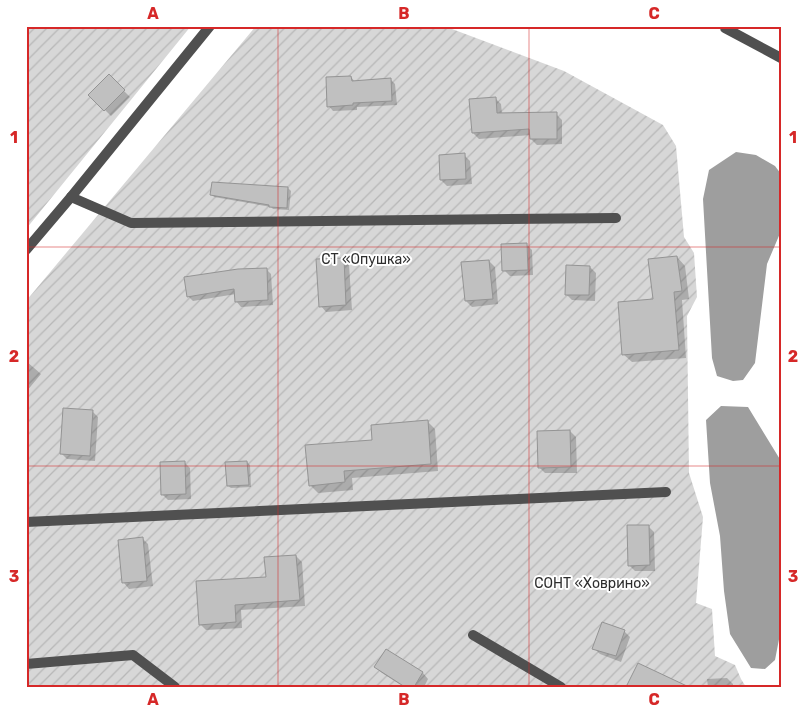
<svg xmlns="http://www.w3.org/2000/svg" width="807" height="713" font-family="Rubik,sans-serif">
	<defs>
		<pattern id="garden-furrows" width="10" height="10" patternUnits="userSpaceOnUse" patternTransform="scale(1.25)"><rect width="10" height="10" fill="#d7d7d7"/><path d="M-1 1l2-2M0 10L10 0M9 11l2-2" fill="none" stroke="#b7b7b7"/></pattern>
	</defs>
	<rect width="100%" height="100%" fill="#fff"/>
	<path fill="url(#garden-furrows)" d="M26,26h165l-165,203z
		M256,26h188l120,45 99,54 13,21 8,91 10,16 3,44 -10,19 2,157 14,44 -7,86 16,6 3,47 20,9 6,14 5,8h-720v-386z"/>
	<path fill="#9e9e9e" d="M736,152l20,3 19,11 6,8v57l-14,33 -12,99 -12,17 -10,1 -16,-5 -5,-18 -9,-159 6,-29z
		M721,406l27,1 33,54v168l-6,31 -10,9 -14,-1 -21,-34 -6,-43 -4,-55 -10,-53 -4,-63z"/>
	<path fill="#0003" d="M109,76l21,21 -19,19 -21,-21z
		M351,77l4,5 36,-2 4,4 2,21 -40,2v3l-24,1 -4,-5z
		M495,98l6,6 1,10h54l6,6v24l-25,1 -6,-6v-4l-52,4 -6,-6 -3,-33z
		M464,155l6,6 2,23 -25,2 -6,-6z
		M288,188l3,3 -2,19 -16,-1 -2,-2 -57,-10 -2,-3z
		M526,244l6,6 1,25 -23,1 -6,-6z
		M677,257l8,9 4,33 -7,1 4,58 -54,4 -9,-8 32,-53z
		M343,259l6,6 3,45 -26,2 -5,-6z
		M489,261l6,6 3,37 -26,3 -6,-6z
		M590,267l6,6 -1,28 -23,-1 -6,-6z
		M266,269l5,5 2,31 -32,2 -5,-6v-7l-43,7 -5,-5z
		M26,361l15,13 -15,18z
		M92,411l6,6 -3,44 -28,-2 -6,-6z
		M428,422l7,7 3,42 -86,7 1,12 -35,3 -8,-8 63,-44z
		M570,431l6,6 1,36h-32l-6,-6z
		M184,462l6,6 1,31 -23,1 -6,-6z
		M247,462l3,3 1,22 -20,1 -3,-2z
		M648,526l6,6 1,39h-20l-6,-6z
		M142,538l6,6 5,42 -24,3 -5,-6z
		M296,556l6,6 3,44 -64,4 1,18 -36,2 -6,-6 67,-46z
		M624,631l6,6 -9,25 -21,-8 -6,-6z
		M386,651l37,22 5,6 -4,8h-20l-22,-14 -6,-6z
		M727,678l6,6v3h-25l-1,-8z"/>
	<path fill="#c0c0c0" stroke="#949494" d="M109,74l16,16 -21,21 -16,-16z
		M351,76l1,5 39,-3 1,23 -39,2v2l-26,2 -1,-30z
		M496,97l1,16 60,-1v27h-27l-1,-10 -57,4 -3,-34z
		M465,153l1,26 -26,1 -1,-25z
		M212,182l76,5 -1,21 -18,-1v-2l-59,-10z
		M527,243l1,27 -26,1 -1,-27z
		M677,256l5,35 -8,1 5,58 -57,5 -4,-53 35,-3 -5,-40z
		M344,258l2,47 -27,2 -3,-48z
		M489,260l4,39 -28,2 -4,-39z
		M566,265l24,1 -1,29h-24z
		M267,268l1,32 -33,2 -1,-13 -47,8 -3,-20 54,-8z
		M63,408l30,2 -3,46 -30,-2z
		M428,420l3,44 -87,7 1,11 -36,4 -4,-41 67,-5 -1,-15z
		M570,430l1,37 -33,1 -1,-37z
		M185,461l1,33 -25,1 -1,-33z
		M247,461l2,24 -22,1 -2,-24z
		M627,525h22l1,40 -22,1z
		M143,537l4,44 -25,2 -4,-43z
		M296,555l4,45 -65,5 1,17 -37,3 -3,-44 70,-4 -2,-20z
		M602,622l23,8 -9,26 -24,-7z
		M386,649l37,23 -9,15h-9l-31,-20z
		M638,663l51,24h-63z"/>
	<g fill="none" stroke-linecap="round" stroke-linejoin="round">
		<path stroke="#505050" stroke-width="10" d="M725,26v2l56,30
			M71,197l60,26 485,-5
			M26,522l640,-30
			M473,635l88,52"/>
		<path stroke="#505050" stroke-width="10" d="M26,664l107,-9 42,32"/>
		<path stroke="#505050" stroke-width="10" d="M26,250l45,-53 139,-171"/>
	</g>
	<path fill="none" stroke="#d62828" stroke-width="1" stroke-opacity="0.55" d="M278,26v661M529,26v661M26,247h755M26,466h755"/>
	<g text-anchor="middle" stroke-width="4" stroke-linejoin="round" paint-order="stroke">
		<g font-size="14" fill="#2e2e2e" stroke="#fff">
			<text x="366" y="264">СТ «Опушка»</text>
			<text x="592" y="588">СОНТ «Ховрино»</text>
		</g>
	</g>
	<rect width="807" height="713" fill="none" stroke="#ffffff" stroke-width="55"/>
	<rect x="28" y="28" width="752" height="658" fill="none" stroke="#d62828" stroke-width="2"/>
	<g font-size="16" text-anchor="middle" font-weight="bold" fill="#d62828">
		<text x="153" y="19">A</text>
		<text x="404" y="19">B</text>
		<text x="654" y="19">C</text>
		<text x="14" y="143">1</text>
		<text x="793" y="143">1</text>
		<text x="14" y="362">2</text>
		<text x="793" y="362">2</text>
		<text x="14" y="582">3</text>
		<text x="793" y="582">3</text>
		<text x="153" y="705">A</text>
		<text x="404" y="705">B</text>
		<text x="654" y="705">C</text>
	</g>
</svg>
